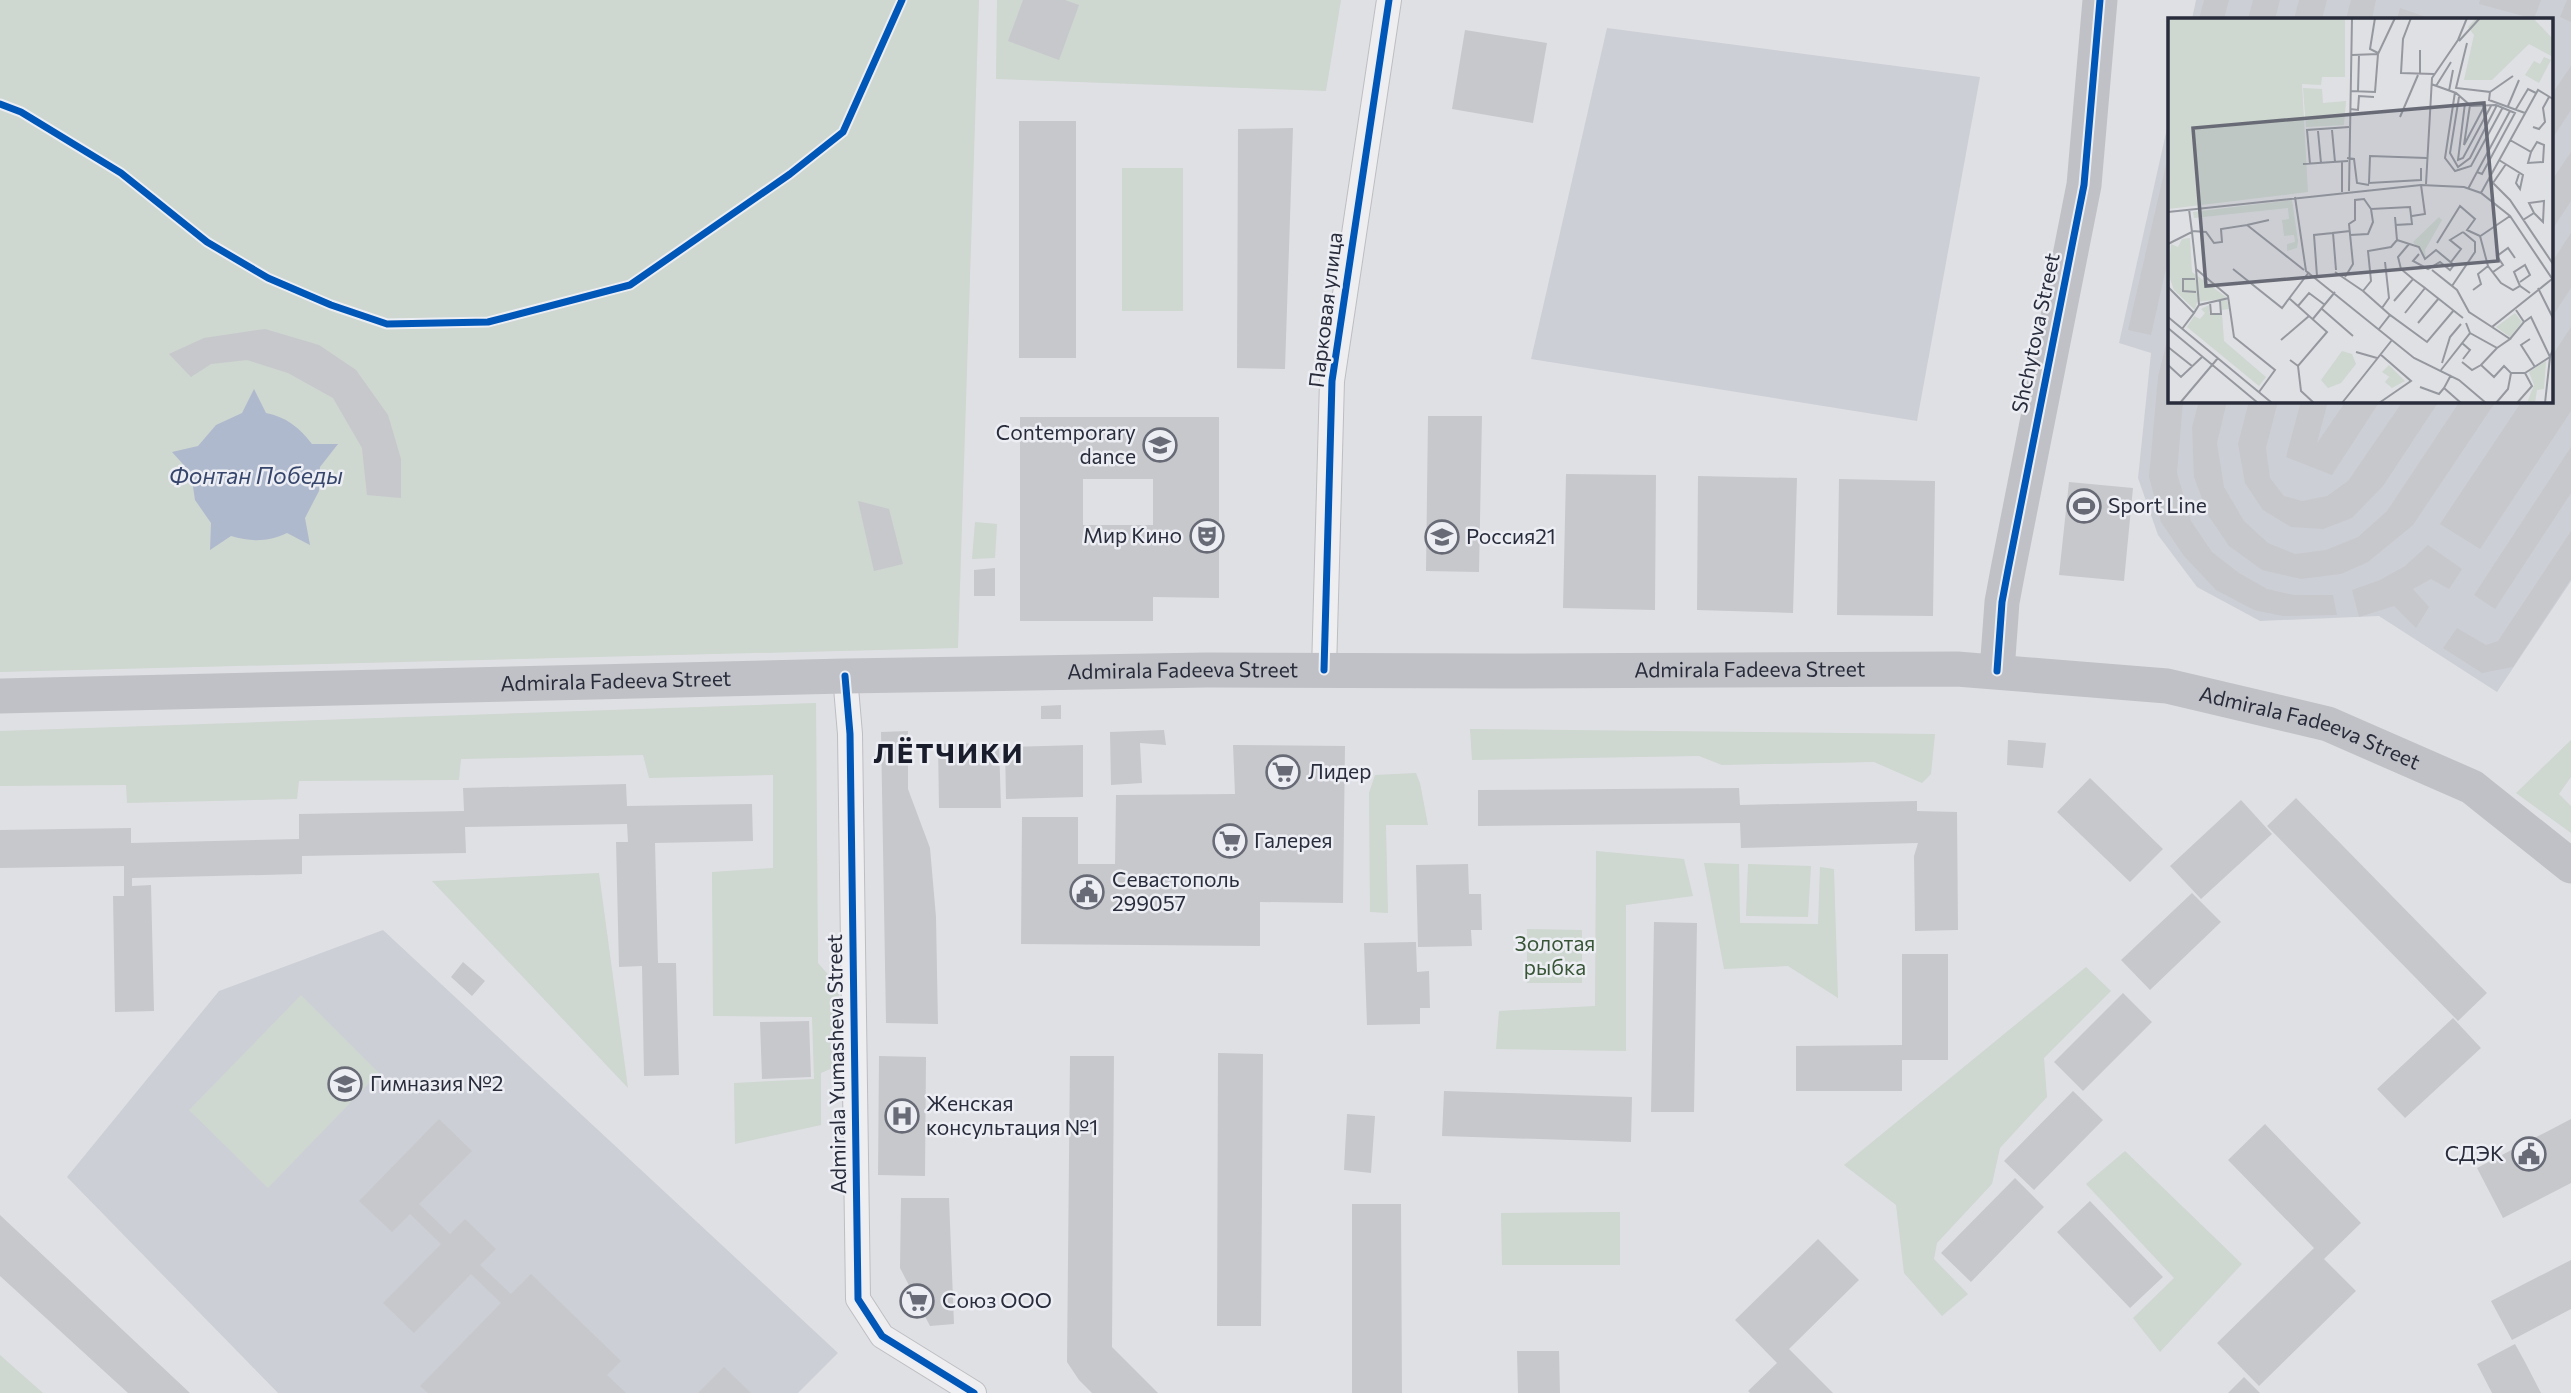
<svg xmlns="http://www.w3.org/2000/svg" width="2571" height="1393" font-family="Commissioner,sans-serif">
	<rect width="100%" height="100%" fill="#dfe0e4"/>
	<path fill="#cdcfd7" d="M2196,0h375v581l-74,111 -118,-76 -119,5 -63,-34 -39,-52 -20,-57 13,-125 -32,-10 51,-228v286h382v-382h-360z
		M1607,28l373,49 -63,344 -386,-62z
		M383,930l455,423 -40,40h-520l-211,-216 152,-186z"/>
	<path fill="#ced7d0" d="M0,0h979l-21,648 -958,24z
		M997,0h344l-15,91 -330,-12z
		M1122,168h61v143h-61z
		M975,522l22,2 -2,34 -23,1z
		M816,703l2,260 21,24 -2,79 -16,7v52l-86,19 -1,-61 80,-4 -2,-62 -99,-1 -1,-144 61,-4v-93l-124,3 -6,-23 -182,4 -2,21 -160,1 -2,18 -170,4 -1,-18 -126,1v-55z
		M1470,729l465,5 -4,40 -9,9 -48,-21 -152,3 -23,-9 -227,4z
		M2571,740v37l-12,17 12,12v27l-55,-40z
		M1416,773l4,10 8,42h-42l2,88 -18,-1 -1,-119 6,-18z
		M1596,851l88,8 9,37 -67,9v146l-130,-2 3,-38 96,-5z
		M1704,863l35,1 1,59 78,1 2,-57 14,2 4,129 -50,-32 -64,3z
		M1748,864l63,2 -3,51 -62,-1z
		M599,873l29,215 -196,-207z
		M1527,929l55,1v53h-55z
		M2086,967l25,24 -67,67 3,39 -47,51 -8,36 -55,59 -3,16 34,35 -26,22 -38,-43 -8,-68 -52,-40z
		M301,995l78,78 -111,115 -79,-78z
		M2125,1151l117,113 -82,88 -27,-34 41,-40 -88,-94z
		M1620,1212v53h-118l-1,-52z
		M0,1355l43,38h-43z"/>
	<path fill="#afb9cd" d="M254,389l12,24c20,4 33,14 46,31h26l-18,23 -1,24 -14,27 5,27 -23,-12c-19,9 -36,9 -56,3l-21,14 1,-27 -16,-23 -4,-27 -19,-21 26,-6 18,-21 26,-12z"/>
	<path fill="#c7c8cc" fill-rule="evenodd" d="M1023,0h42l14,5 -20,55 -51,-19z
		M2204,0h25l-5,19h-25z
		M2253,0h27l-5,19h-27z
		M2299,0h28l-5,19h-28z
		M2351,0h25l-4,19h-26z
		M2480,0h61l-7,19 -55,-15z
		M2567,0h4v22l-11,-5z
		M2400,8l23,8 -1,3h-25z
		M1465,30l82,13 -14,80 -81,-14z
		M2571,66v44l-19,29v-45z
		M1019,121h57v237h-57z
		M1293,128l-8,241 -48,-1 1,-239z
		M2169,151l1,100 -19,84 -23,-5z
		M2571,152v49l-19,29v-50z
		M2571,233v55l-19,29v-55z
		M2571,327v84l-91,138 -40,-25 82,-123h30v-45z
		M265,329l54,16 37,25 32,45 13,44v39l-34,-3 -5,-47 -29,-50 -45,-25 -41,-13 -36,4 -20,13 -22,-23 35,-16z
		M2169,332l1,69h13l-6,72 14,48 21,31 27,21 28,16 27,6h39l4,20 -54,1 -29,-6 -38,-20 -32,-34 -23,-34 -12,-45 9,-100z
		M2199,401h28l-10,42 7,44 20,34 24,22 27,11 31,-4 32,-13 29,-26 73,-110h36l-83,124 -45,37 -27,12 -40,5 -39,-9 -33,-24 -21,-31 -14,-38 -2,-50z
		M2249,401h29l-12,47 4,30 14,18 18,5 25,-5 21,-15 55,-80h36l-56,85 -31,32 -29,11 -32,-2 -28,-17 -18,-27 -7,-39z
		M2301,401h27l-11,42 29,-42h34l-48,74 -46,-18z
		M1428,416h54l-3,156 -53,-1z
		M1020,417h199v181l-66,-1v24h-133zM1083,479h70v46h-70z
		M2571,447v46l-76,116 -21,-14z
		M1566,474l90,1 -1,135 -92,-2z
		M1698,476l99,2 -4,135 -96,-3z
		M1839,479l96,2 -2,135 -96,-1z
		M2069,482l64,6 -9,93 -65,-6z
		M858,501l31,8 14,55 -29,7z
		M2571,531v48l-58,88 -31,6 -39,-25 14,-20 29,17 12,-4z
		M2428,545l34,24 -13,20 -18,-10 -18,10 16,18 -13,21 -22,-22 -35,11 -7,-27 28,-10 25,-14z
		M995,568v28h-21v-26z
		M1061,705v14h-20v-13z
		M1164,730l2,15 -26,-2 2,40 -31,2 -1,-53z
		M908,731v58l22,59 6,69 2,107 -52,-1 -5,-291z
		M2008,740l38,3 -3,25 -36,-3z
		M999,743l2,65h-62l-1,-64z
		M1083,745v52l-77,2 -1,-52z
		M1233,745l112,1 -2,157 -83,-1v44l-239,-2 1,-127h56v47h37l1,-69 119,-1z
		M2090,778l73,71 -33,33 -73,-70z
		M626,784l1,22 125,-2 1,37 -98,2 3,120h18l3,112 -35,1 -2,-110 -23,1 -3,-125h12l-1,-18 -162,3 1,26 -164,3v18l-170,4v8l19,-1 3,126 -39,1 -2,-116h11v-30l-124,2v-38l131,-2v15l168,-4v-25l165,-3 -1,-23z
		M1739,788l1,17 177,-4v10l40,1 1,118 -43,1 -1,-75 4,-13 -177,5 -1,-25 -262,3v-36z
		M2296,798l191,195 -29,28 -191,-195z
		M2241,800l31,34 -71,65 -31,-33z
		M1468,864l1,30h12l1,36h-11l1,16 -54,1 -2,-82z
		M2192,893l29,29 -71,68 -29,-30z
		M1654,922l43,1 -3,189h-43z
		M1416,942l1,30 12,-1 1,37h-10v16l-53,1 -3,-82z
		M1902,954h46v106h-46v31h-106v-45l106,-1z
		M463,962l22,19 -13,15 -21,-19z
		M2123,993l29,29 -69,69 -29,-29z
		M2453,1018l28,30 -76,70 -28,-29z
		M809,1021l2,56 -49,2 -2,-57z
		M1218,1053l45,1 -2,272h-44z
		M879,1056l47,1 -1,119 -47,-1z
		M1070,1056h44l-2,291 46,46h-66l-13,-13 -12,-18z
		M1444,1091l188,6 -1,45 -189,-6z
		M2073,1091l30,29 -69,70 -30,-29z
		M1347,1114l28,2 -4,57 -27,-3z
		M439,1119l33,32 -53,53 31,30 15,-15 31,30 -16,16 31,29 20,-20 90,87 -14,14 19,18h-198l-8,-7 81,-83 -30,-29 -57,59 -31,-30 58,-59 -31,-30 -18,18 -33,-31z
		M2571,1119v64l-68,35 -26,-50z
		M2265,1124l96,99 -37,36 32,32 -97,95 -42,-43 97,-95 -86,-88z
		M2015,1178l29,29 -73,75 -30,-29z
		M901,1198h48l5,126 -24,2 -30,-58z
		M2090,1201l73,76 -33,31 -73,-76z
		M1352,1204h49l1,189h-50z
		M0,1215l190,178h-62l-128,-117z
		M1818,1239l41,41 -70,69 44,44h-83l-2,-2 29,-28 -42,-43z
		M2571,1260v49l-59,31 -21,-39z
		M2515,1344l10,18 16,31h-49l-15,-29z
		M1517,1351h42l1,42h-42z
		M724,1367l27,26h-53z
		M2244,1377l16,16h-32z"/>
	<g fill="none" stroke-linecap="round" stroke-linejoin="round">
		<defs>
			<path id="street" d="M1324,670l8,-289 57,-381
				M845,676l5,58 8,565 24,37 92,57"/>
		</defs>
		<use href="#street" stroke="#bdbec2" stroke-width="26"/>
		<use href="#street" stroke="#eeeef0" stroke-width="24"/>
		<g stroke="#c0c1c6" stroke-width="35">
			<path d="M1997,671l5,-69 6,-32 76,-385 16,-185"/>
			<path id="s1" d="M0,696l845,-20 362,-6 300,1 450,-2 210,17 161,38 144,63 99,79"/>
		</g>
		<defs>
			<path id="cycleway" d="M0,104l21,8 100,61 86,69 61,36 63,27 56,19 101,-2 142,-37 160,-111 53,-42 59,-132
				M1324,670l8,-289 57,-381
				M1997,671l5,-69 6,-32 76,-385 16,-185
				M845,676l5,58 8,565 24,37 92,57"/>
		</defs>
		<use href="#cycleway" stroke="#eceef4" stroke-width="11"/>
		<use href="#cycleway" stroke="#0057b8" stroke-width="7"/>
	</g>
	<defs>
		<symbol id="school-ring" viewBox="-11 -11 22 22"><circle r="9.5" fill="#eceef4" stroke="#686b76" stroke-width="1.5"/><path d="M0-5L7-2L0 1L-7-2ZM-4 1L0 2.5L4 1V4Q0 6-4 4Z" fill="#686b76"/></symbol>
		<symbol id="stadium-ring" viewBox="-11 -11 22 22"><circle r="9.5" fill="#eceef4" stroke="#686b76" stroke-width="1.5"/><path d="M0-5a6.5 5 0 1 0 0 10a6.5 5 0 1 0 0-10ZM-3.5-1.8h7v3.6h-7Z" fill="#686b76"/></symbol>
		<symbol id="theatre-ring" viewBox="-11 -11 22 22"><circle r="9.5" fill="#eceef4" stroke="#686b76" stroke-width="1.5"/><path d="M-5-5.5Q0-4 5-5.5V0Q5 5 0 6Q-5 5-5 0ZM-3.3-2.5H-1v1.5H-3.3ZM1-2.5H3.3v1.5H1ZM-2.8 1Q0 5.5 2.8 1Z" fill="#686b76"/></symbol>
		<symbol id="supermarket-ring" viewBox="-11 -11 22 22"><circle r="9.5" fill="#eceef4" stroke="#686b76" stroke-width="1.5"/><path d="M-6-5.5h2.5l.6 2H6L4.5 2H-2.5L-4.4-4H-6ZM-1.5 3.2a1.3 1.3 0 1 0 .1 0ZM3 3.2a1.3 1.3 0 1 0 .1 0Z" fill="#686b76"/></symbol>
		<symbol id="civic-ring" viewBox="-11 -11 22 22"><circle r="9.5" fill="#eceef4" stroke="#686b76" stroke-width="1.5"/><path d="M-.6-6.5H3V-4.5H.6V-3L4-1V1h2V6H-6V1h2V-1L-.6-3ZM-1.2 2.5V6h2.4V2.5Z" fill="#686b76"/></symbol>
		<symbol id="hospital-ring" viewBox="-11 -11 22 22"><circle r="9.5" fill="#eceef4" stroke="#686b76" stroke-width="1.5"/><path d="M-5-5h3v3.5h4V-5h3V5h-3V1.5h-4V5h-3Z" fill="#686b76"/></symbol>
	</defs>
	<g fill-rule="evenodd">
		<use href="#school-ring" x="1141" y="426" width="38" height="38"/>
		<use href="#stadium-ring" x="2065" y="487" width="38" height="38"/>
		<use href="#theatre-ring" x="1188" y="517" width="38" height="38"/>
		<use href="#school-ring" x="1423" y="518" width="38" height="38"/>
		<use href="#supermarket-ring" x="1264" y="753" width="38" height="38"/>
		<use href="#supermarket-ring" x="1211" y="822" width="38" height="38"/>
		<use href="#civic-ring" x="1068" y="873" width="38" height="38"/>
		<use href="#school-ring" x="326" y="1065" width="38" height="38"/>
		<use href="#hospital-ring" x="883" y="1097" width="38" height="38"/>
		<use href="#civic-ring" x="2510" y="1135" width="38" height="38"/>
		<use href="#supermarket-ring" x="898" y="1282" width="38" height="38"/>
	</g>
	<g text-anchor="middle" stroke-width="5" stroke-linejoin="round" paint-order="stroke">
		<g font-size="21" fill="#282c3b" stroke="#eceef4">
			<text transform="translate(1326 310) rotate(-83)" y="7">Парковая улица</text>
			<text transform="translate(2036 333) rotate(-78)" y="7">Shchytova Street</text>
			<text dy="7" stroke="none"><textPath href="#s1" startOffset="1750">Admirala Fadeeva Street</textPath></text>
			<text dy="7" stroke="none"><textPath href="#s1" startOffset="1183">Admirala Fadeeva Street</textPath></text>
			<text dy="7" stroke="none"><textPath href="#s1" startOffset="616">Admirala Fadeeva Street</textPath></text>
			<text dy="7" stroke="none"><textPath href="#s1" startOffset="2317">Admirala Fadeeva Street</textPath></text>
			<text transform="translate(837 1064) rotate(-91)" y="7">Admirala Yumasheva Street</text>
		</g>
		<g font-size="21" fill="#282c3b" stroke="#eceef4" text-anchor="start">
			<text x="1136" y="440" text-anchor="end">Contemporary<tspan x="1136" dy="24">dance</tspan></text>
			<text x="2108" y="513">Sport Line</text>
			<text x="1182" y="543" text-anchor="end">Мир Кино</text>
			<text x="1466" y="544">Россия21</text>
			<text x="1308" y="779">Лидер</text>
			<text x="1254" y="848">Галерея</text>
			<text x="1112" y="887">Севастополь<tspan x="1112" dy="24">299057</tspan></text>
			<text x="370" y="1091">Гимназия №2</text>
			<text x="926" y="1111">Женская<tspan x="926" dy="24">консультация №1</tspan></text>
			<text x="2504" y="1161" text-anchor="end">СДЭК</text>
			<text x="942" y="1308">Союз ООО</text>
		</g>
		<g font-size="21" fill="#385536" stroke="#eceef4">
			<text x="1555" y="951">Золотая<tspan x="1555" dy="24">рыбка</tspan></text>
		</g>
		<g font-size="23" font-style="italic" fill="#36456b" stroke="#eceef4">
			<text x="256" y="484">Фонтан Победы</text>
		</g>
		<g font-size="28" font-weight="bold" letter-spacing="2" fill="#1a1d2c" stroke="#eceef4">
			<text x="949" y="763">ЛЁТЧИКИ</text>
		</g>
	</g>
	<g transform="translate(2168 18)">
		<rect width="385" height="385" fill="#dfe0e4"/>
		<path d="M0,0h177v59h-23l-1,8 -19,-1 6,108 -140,17zM308,0h57l20,21v18l-24,-13 -37,36h-28l10,-45 -6,-8zM376,39l7,3 -12,23 -14,-8 9,-14 6,3zM135,70l19,1 1,14 23,-2 -2,24 -38,2zM124,182l6,41 -1,7 -10,3v-7l8,-2 -1,-7 -10,1 -2,-16 7,-1 -1,-11 -94,10 -1,-6zM271,199l3,3 -17,30 1,8 -13,-16zM22,220l2,34 34,25 3,12 -7,1 -1,-11 -24,3 -2,8 -21,-20 -6,-17 3,-29 7,3 4,-8zM41,287v8h13l2,28 42,36 -7,9 -72,-59 7,-11 6,3 5,-6 -4,-4zM347,295l7,9 -12,15 -14,-10zM174,333l10,3 4,10 -15,19 -13,5 -7,-8zM378,343l-2,28 -7,1 -2,13h-8l7,-18 -5,-13zM221,347l16,16 -13,7 -7,-6 4,-5 8,5 -15,-10z" fill="#ced7d0"/>
		<path fill="none" stroke="#9698a0" stroke-width="2" d="M207,0l-5,31 8,4M243,0l-8,21 -2,34 33,1M291,23l21,-23M299,25l-11,45 34,4 -1,8 36,13M252,32v24M184,37l26,-1 17,-36M263,66l25,9 15,13 25,-1 19,8 -33,61 -5,-2 -9,17M268,68l15,-24M183,73l24,1 3,-38M190,73l1,-36M281,73l4,-21M287,74l-10,66 10,13 16,-5 32,-59M322,74l23,-16M291,79l-9,56 8,14 12,-9 27,-53M297,85l-7,57 5,-2 28,-52M302,87l-6,40 20,-38M340,88l11,-26M182,91l8,1 1,-14 15,1M348,91l12,-20 8,4M232,99l18,-42M365,109l6,2 6,-7 -2,-14 6,-11M164,112l3,32M150,113l3,32M342,122l21,12 -3,11 15,-1 1,-17 -7,-3 -6,10M179,140l7,1 3,24 12,2M331,142l24,15 -3,14 -4,-6 3,-9M174,143v31M135,146l45,-3M142,146l-3,-34 42,-3M253,150v12l-52,3 1,-27 57,2M309,154l33,-61M321,161l21,21 43,64M325,165l13,-19M258,166l6,-106 26,-38 9,-22M181,173l3,-173M313,175l57,-103 15,9M127,179l11,74 108,87 45,22 27,23M0,194l253,-27 43,2 17,6 29,23 43,64M244,198l13,-2 -4,-29M227,199l2,23 22,7 6,12 11,-9 18,15 -4,5 -10,-8 -12,7 -15,-8 6,-7M355,202l11,-7 9,9 1,-21 -15,2 5,10M79,207l22,-5M24,213l14,1 8,11 8,-1 -1,-13 26,-4 57,45M24,214l4,37 32,27 6,41 41,33 -16,22M182,217l18,-1 5,-12 -2,-13M311,219l31,-21M269,225l23,-37 15,13 -8,11 13,6 8,30 13,17 12,7 7,-4 10,7M0,226l24,-12 -3,-23M241,226l-11,13 3,12 12,10M283,244l10,-13 -11,-9 13,-8M28,251l3,36M65,251l49,39 27,-36M168,252l-3,-37 17,-2M264,252l25,20 12,22 23,15M167,254l28,19 8,-10 -3,-30 23,-4 6,-7M325,254l10,-7 -6,-9 11,-8 7,10M149,258l-3,-41 19,-2M177,259l8,-13 -4,-40 6,-4v-20l9,-1 7,10 39,-2 2,17 -17,1M27,261h-12v12l13,1M352,264l10,-7 -5,-10 -11,7 6,14M284,268l23,-34v-10l-12,-10M0,269l26,26 -12,16M257,270l38,30M370,270l15,30M305,272l8,-6 -3,-10 10,-8M195,273l27,24M122,281l37,33 -29,34 -8,-6M226,283l19,-22 12,9 -20,25M42,284l1,12h10l-1,-14M130,288l11,-13 16,12M214,290l7,-10 -4,-36M154,291l31,27M26,295l5,-8 30,-7M0,299l104,86M144,302l23,-28M356,304l7,-5 19,40 3,-8M250,305l21,-25M0,310l90,75M211,311l11,-14 37,27 27,-32M302,315l27,15 -16,17 13,12 10,-11 7,7 -3,16 -12,14M342,321l14,-17 -8,-12M362,321l-9,6 14,22M113,322l28,-24M294,325l8,7 -7,9M0,329l24,19M329,330l13,-9 -18,-12 60,-48M188,334l21,6M294,344l10,8 9,-5M274,345l8,-26 11,-13M0,347l13,12 21,-20M130,348l3,25 13,12M273,352l29,-37 -4,-10M343,355h14l7,13 -15,17M357,355l25,-16 -5,46M283,357l-7,13 17,15M252,369l19,7 5,-6M12,385l38,-45M174,385l50,-63M211,385l32,-22 -31,-27"/>
		<path fill="#686b76" fill-opacity="0.15" stroke="#686b76" stroke-width="3.5" d="M316,85l14,158 -292,25 -13,-158z"/>
		<rect width="385" height="385" fill="none" stroke="#282c3b" stroke-width="3.5"/>
	</g>
</svg>
